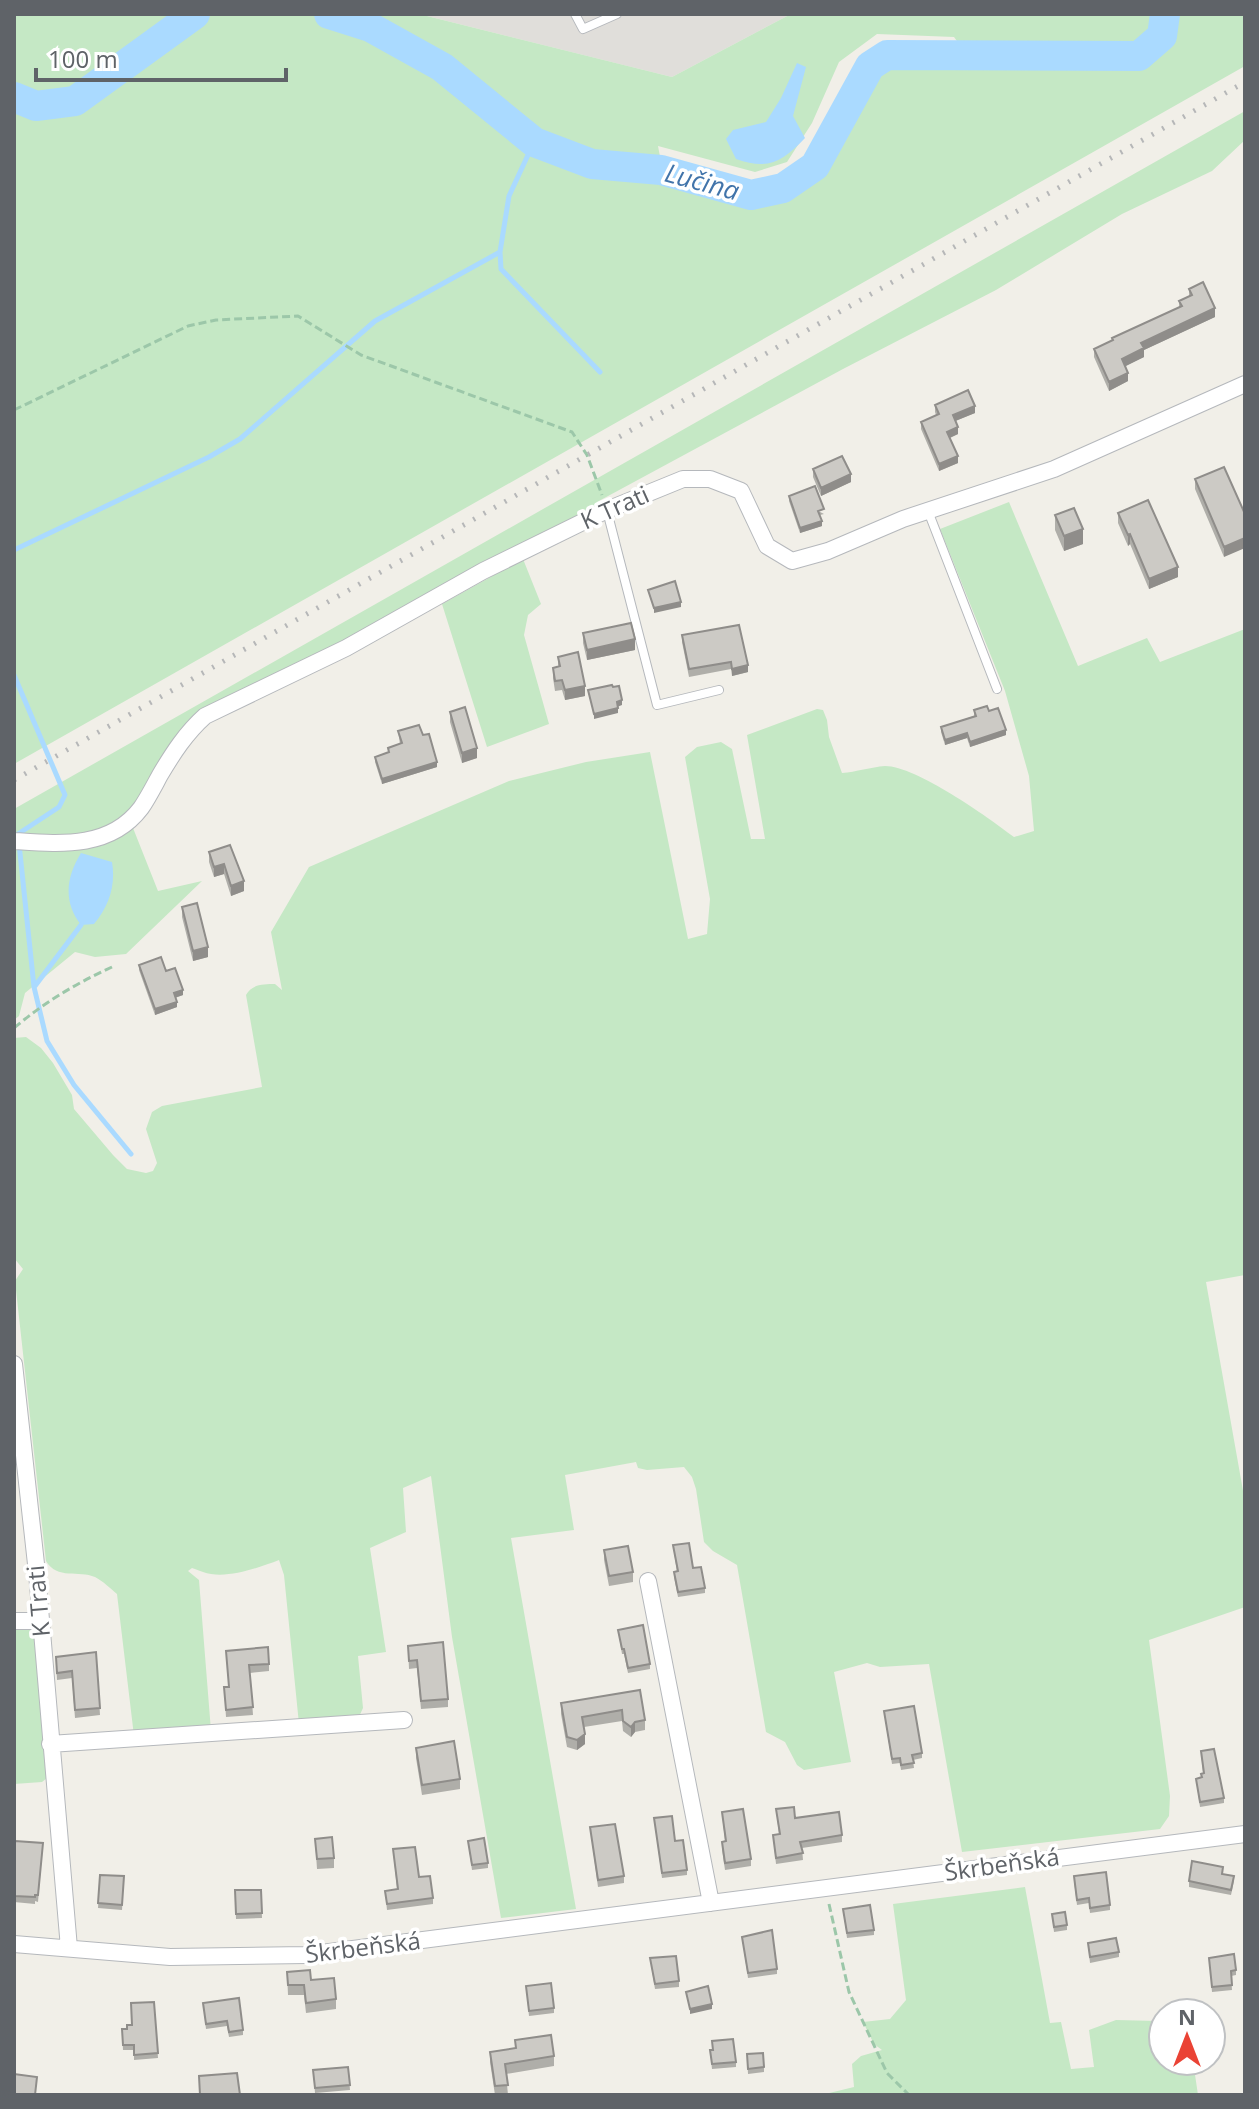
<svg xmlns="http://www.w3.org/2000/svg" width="1259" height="2109" font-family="'Open Sans',sans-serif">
	<rect width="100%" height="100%" fill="#f1efe8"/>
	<path fill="#e0deda" d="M419,14h372l-119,63z"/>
	<path fill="#c5e8c5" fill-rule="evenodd" d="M14,14h405l253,63 119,-63h454v52l-1231,698zM877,34l77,3 17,23 -78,1 -20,11 -28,57 -23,38 -18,17 -23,12 -38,4 -79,-22 -6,-32 97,26 32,-10 25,-39 27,-61z
		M1245,111v29l-33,31 -90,43 -126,76 -153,79 -246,133 2,8 -257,135 -132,62 -76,99 -18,17 -21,11 -81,3v-28z
		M1009,502l69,164 69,-28 13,24 85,-33v646l-39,7 39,220v105l-96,33 21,156 -1,20 -9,13 -198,23 -33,-188 -49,3 -13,-4 -33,9 17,90 -47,8 -7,-5 -12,-23 -19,-10 -29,-167 -24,-14 -9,-9 -8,-53 -4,-12 -8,-10 -37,3 -9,-2 -2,-6 -71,13 9,55 -63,8 65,371 -75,9 -49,-281 -21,-161 -28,12 3,44 -36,16 16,104 -28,4 5,52 -6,13 -58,3 -15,-149 -5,-15c-21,8 -54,20 -76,12 -4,-1 -7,-3 -11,-4l-4,3 11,9 12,151 -77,5 -17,-142c-6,-5 -14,-13 -22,-17 -16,-7 -38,3 -49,-16l-31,-280 8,-12 -9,-11v-220l12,-1 15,11 12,15 19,32 2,14 39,46 14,14 19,4 7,-2 4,-8 -11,-34 6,-17 10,-6 100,-19 -16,-92c6,-11 18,-11 29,-11l7,6 -11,-58 38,-65 200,-86 77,-19 64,-10 38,187 19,-5 3,-35 -25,-142 12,-10 24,-5 11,7 19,90h14l-18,-104 70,-26 6,1 4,10 2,17 13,36c14,-1 29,-6 43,-7 31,0 103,51 129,71l20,-6 -5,-55 -24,-85 -65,-162z
		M523,559l18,45 -13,11 -4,20 25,89 -62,23 -45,-143z
		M133,828l25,63 44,-10 -76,73 -31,3 -20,-5 -50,41 -6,23 -5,4v-171l87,-3z
		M14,1627l18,1 5,5 10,145 -5,4 -28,2z
		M1025,1887l25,136 11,-1 10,47 23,-2 -5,-37 27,-10 42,1 5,3v37h30l5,34h-377l33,-8 -2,-23 9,-8 21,-6 -8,-6 -11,-22 27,-3 16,-19 -13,-96z"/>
	<path fill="#aadaff" d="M797,63l9,4 -13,49 12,22c-22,23 -36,33 -69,21l-10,-20 7,-9 33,-8 15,-24z
		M81,853l31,9c4,23 -3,44 -18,62l-13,1c-18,-23 -15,-48 0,-72z"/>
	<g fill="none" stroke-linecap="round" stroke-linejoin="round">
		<path stroke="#aadaff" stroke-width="5" d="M500,252l1,17 99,103
			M14,550l195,-93 31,-18 135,-118 125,-69 9,-56 25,-54
			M14,675l51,120 -6,12 -41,27 16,153 13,54 27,44 57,69
			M35,986l46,-61"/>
		<path stroke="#aadaff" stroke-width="30" d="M329,14l41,13 72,40 92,75 58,22 69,6 90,25 32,-7 32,-22 55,-100 17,-11 252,1 23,-20 3,-22
			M14,97l22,9 39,-5 120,-87"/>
		<defs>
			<path id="lane" d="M575,14l8,15 34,-15
				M607,511l50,194 62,-15
				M928,511l69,178"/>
			<path id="street" d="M14,841c46,3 96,8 127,-33 7,-10 13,-22 19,-33 13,-22 26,-42 45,-59l141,-68 137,-77 124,-61 76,-31h27l31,12 26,55 25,15 36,-10 75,-32 151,-50 191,-85
				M14,1364l23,209 32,375
				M648,1581l63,322
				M14,1621h26
				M50,1744l354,-24
				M14,1944l156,13 136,-2 939,-121"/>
		</defs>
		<use href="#lane" stroke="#b5b8bc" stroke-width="10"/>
		<use href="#street" stroke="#b5b8bc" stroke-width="18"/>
		<path stroke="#9cc7a9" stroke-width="3" stroke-dasharray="8 4" stroke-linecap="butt" d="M14,410l174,-84 28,-6 82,-4 63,39 211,77 15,23 15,40
			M14,1028c31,-26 61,-44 98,-61
			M829,1904l20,88 38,81 22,22"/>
		<use href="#lane" stroke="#fff" stroke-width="8"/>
		<use href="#street" stroke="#fff" stroke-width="16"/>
		<path stroke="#b6b7b8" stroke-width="5" stroke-dasharray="2 10" stroke-linecap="butt" d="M14,780l1231,-698"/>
	</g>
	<path fill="#afaea9" d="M1189,289l26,28 -71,33v7l-19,9 3,15 -19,10 -15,-34v-8l18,-8v-3l67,-31v-6l10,-5z
		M935,405l40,8 -20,8 3,13 -8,4 8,25 -19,8 -18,-42v-7l15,-7 -1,-3z
		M1224,467v90l-29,-68v-10z
		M813,469l38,13 -30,14 -8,-19z
		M789,496l35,18 -4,1 2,11 -22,7 -11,-32z
		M1118,513l60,64 -29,12 -19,-45 -2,2 -10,-23z
		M1055,515l28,29 -19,7 -9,-21z
		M583,633l52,17 -48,10 -4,-17z
		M682,635l66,37 -16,4 -1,-7 -42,8 -7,-35z
		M558,657l27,39 -20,4 -3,-10 -7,1 -2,-13v-10l5,-1z
		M974,710l15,1 17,24 -36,12 -3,-9 -22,7 -4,-13v-5l33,-11z
		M450,712l27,46 -15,5 -12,-41z
		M398,731l25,4 14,32 -55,17 -7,-22v-5l13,-4v-5l12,-4z
		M230,845l14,46 -13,5 -7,-22 -10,3 -5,-15v-10z
		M182,907l26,50 -15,4 -11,-44z
		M139,965l27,6 17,24 -8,3 2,9 -22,8 -16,-45z
		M673,1545l20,23 12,20v5l-27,4 -4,-20v-5h3z
		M604,1550l29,22v10l-24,4 -5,-26z
		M618,1630l32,34v5l-22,4 -4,-19h-2z
		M408,1646l40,53v8l-27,2 -4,-41 -8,1z
		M226,1651l43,13v7l-19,2 3,42 -27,2 -2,-30h5z
		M96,1652l4,63 -25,3 -3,-40 -15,2 -1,-23z
		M640,1690l5,30v10l-10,2 -4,5 -8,-6 -1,-10 -38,6 1,17 -8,6 -10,-3 -6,-33v-11z
		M884,1711l38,42v5l-9,2 1,8 -13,2 -1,-7 -8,1z
		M416,1748l44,31v10l-38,6 -6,-37z
		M1201,1751l23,47v5l-24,4 -4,-28 6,-2 1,-4z
		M776,1809l66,26v7l-40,6 1,12 -27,4 -3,-29 6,-1z
		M722,1812l29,47v7l-26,4 -3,-21v-7l3,-1z
		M654,1818l21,23 12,29v5l-25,3z
		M590,1827l34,49v7l-26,4z
		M315,1839l19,19v10l-17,1z
		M468,1841l20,22v5l-16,2z
		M43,1843l-5,59 -3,-1v3l-21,-2v-49z
		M393,1849l26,28 14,21v6l-46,6 -2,-19 12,-2z
		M1223,1874l11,7 -3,14 -42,-8v-6z
		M100,1875l24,1 -2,34 -24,-2z
		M1074,1881l36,24v5l-20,3 -1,-10 -12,2z
		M235,1890h26l1,28 -26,1z
		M843,1909l31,21v5l-27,3z
		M1052,1914l15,11v5l-13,2z
		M742,1937l35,32v5l-29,4z
		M1088,1943l31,9v5l-29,6z
		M650,1958l29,23v6l-24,2z
		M1209,1958l27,12v5l-5,1 1,14 -20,2z
		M287,1972l24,8 25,19v10l-30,4 -2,-18h-16z
		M526,1986l28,22v5l-25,3z
		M154,2002l4,56 -24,2v-10h-11l-1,-21h5z
		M203,2003l40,27v5l-14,2 -2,-11 -21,3z
		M515,2040l39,16v10l-48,8 2,21h-13l-5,-33v-10l25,-4z
		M710,2050h2l24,12v5l-24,2z
		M747,2054l17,13v5l-16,2z
		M348,2067l2,23 -35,3 -2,-23z"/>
	<path fill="#8f8d8a" d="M1215,308v9l-71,33v7l-22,11v-9l19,-16z
		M1128,373v8l-19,10v-9z
		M975,406v7l-22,9v-7z
		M958,427v7l-11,5v-7z
		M958,456v7l-19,8v-7z
		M851,474v8l-30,14v-8z
		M822,521v5l-22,7v-5z
		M1083,529v15l-19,7v-15z
		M1130,534v10l-2,2v-11z
		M1245,538v10l-21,9v-10z
		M1178,567v10l-29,12v-10z
		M681,602v5l-27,6v-5z
		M635,639v11l-48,10v-10z
		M748,665v7l-16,4v-7z
		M585,686v10l-20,4v-10z
		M622,700v5l-5,2v-5z
		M618,708v5l-24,6v-5z
		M1006,730v5l-36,12v-5z
		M967,733v5l-22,7v-5z
		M477,748v10l-15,5v-10z
		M437,762v5l-55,17v-5z
		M224,864v10l-10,3v-10z
		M244,881v10l-13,5v-10z
		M208,947v10l-15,4v-10z
		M183,990v5l-9,3v-5z
		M177,1002v5l-22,8v-6z
		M635,1722v10l-4,5v-10z
		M585,1734v10l-8,6v-10z
		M712,2004v5l-22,5v-5z"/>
	<path fill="#cccac5" stroke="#8f8d8a" stroke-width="2" d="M1203,282l12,26 -74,35 3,5 -22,11 6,14 -19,9 -15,-33 19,-9 -1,-2 70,-32 -3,-5 13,-6 -3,-6z
		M968,390l7,16 -22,9 5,12 -11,5 11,24 -19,8 -18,-42 18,-8 -4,-9z
		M842,456l9,18 -30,14 -8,-19z
		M1224,467l21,47v24l-21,9 -29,-68z
		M815,486l9,23 -6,2 4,10 -22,7 -11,-32z
		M1148,500l30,67 -29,12 -19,-45 -2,1 -10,-22z
		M1074,508l9,21 -19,7 -9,-21z
		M675,581l6,21 -27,6 -6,-18z
		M631,623l4,16 -48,11 -4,-17z
		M739,625l9,40 -16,4 -1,-7 -42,7 -7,-34z
		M578,652l7,34 -20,4 -3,-10 -7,1 -2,-13 7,-2 -2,-9z
		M612,685l1,2 6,-1 3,14 -5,2 1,6 -24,6 -6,-24z
		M987,706l2,5 9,-3 8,22 -36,12 -3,-9 -22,7 -4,-13 35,-11 -2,-6z
		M465,707l12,41 -15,5 -12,-41z
		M419,725l4,10 6,-1 8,28 -55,17 -7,-22 14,-5 -1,-4 14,-5 -4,-12z
		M230,845l14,36 -13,5 -7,-22 -10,3 -5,-15z
		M197,903l11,44 -15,4 -11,-44z
		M161,957l5,14 9,-3 8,22 -9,3 3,9 -22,7 -16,-44z
		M689,1543l4,25 8,-1 4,21 -27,4 -4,-20 4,-1 -5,-26z
		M628,1546l5,26 -24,4 -5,-26z
		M643,1625l7,39 -22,4 -4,-19h-2l-4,-19z
		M443,1642l5,57 -27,2 -4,-41 -8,1 -1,-15z
		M268,1647l1,17 -20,1 4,42 -27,3 -2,-23h5l-3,-36z
		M96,1652l4,56 -25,2 -3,-39 -15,2 -1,-16z
		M640,1690l5,30 -10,2 -4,5 -8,-6 -1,-11 -40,7 3,17 -8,6 -10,-3 -6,-34z
		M914,1706l8,47 -10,2 2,8 -13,2 -1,-7 -8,1 -8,-48z
		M454,1741l6,38 -38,6 -6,-37z
		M1214,1749l10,49 -24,4 -4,-23 6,-2 -1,-3 3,-1 -3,-22z
		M794,1807l1,11 44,-6 3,23 -42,7 3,11 -27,5 -3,-23 7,-1 -4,-25z
		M743,1809l8,50 -26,4 -3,-21 4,-1 -4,-29z
		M672,1816l3,25 8,-1 4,30 -25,3 -8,-55z
		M615,1824l9,52 -26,4 -8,-53z
		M332,1837l2,21 -17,1 -2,-20z
		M484,1838l4,25 -16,2 -4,-24z
		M15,1841l28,2 -5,52h-3v2l-21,-1z
		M415,1847l4,30 11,-1 3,22 -46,6 -2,-13 13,-2 -5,-40z
		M1192,1861l31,6 -1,7 12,2 -3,14 -42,-9z
		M1106,1872l4,33 -20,3 -1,-10 -12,2 -3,-24z
		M100,1875l24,1 -2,29 -24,-2z
		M235,1890h26l1,23 -26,1z
		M870,1905l4,25 -27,3 -4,-24z
		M1065,1912l2,13 -13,2 -2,-13z
		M772,1930l5,39 -29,4 -6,-36z
		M1116,1938l3,14 -29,5 -2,-14z
		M1234,1954l2,16 -5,1 1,14 -20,2 -3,-29z
		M676,1956l3,25 -24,3 -5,-26z
		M310,1970l1,10 23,-2 2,21 -30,4 -2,-18h-16l-1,-13z
		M551,1983l3,25 -25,3 -3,-25z
		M708,1986l4,18 -22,5 -4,-17z
		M239,1998l4,32 -14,2 -2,-11 -21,3 -3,-21z
		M154,2002l4,51 -24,2v-10h-11l-1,-16h5v-4h5l-1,-22z
		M551,2035l3,21 -49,8 3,21 -13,1 -5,-34 26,-4 -1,-8z
		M733,2039l3,23 -24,2 -2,-14h3l-1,-9z
		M763,2053l1,14 -16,2 -1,-15z
		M348,2067l2,18 -35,3 -2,-18z
		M237,2073l3,22h-40l-1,-19z
		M14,2074l23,3 -2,18 -21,-1z"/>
	<g text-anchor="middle" stroke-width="7" stroke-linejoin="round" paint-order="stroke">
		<g font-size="24" fill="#5f6368" stroke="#fff">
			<text transform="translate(615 508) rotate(-24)" y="8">K Trati</text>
			<text transform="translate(39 1601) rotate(-95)" y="8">K Trati</text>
			<text transform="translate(1002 1865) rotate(-8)" y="8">Škrbeňská</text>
			<text transform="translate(363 1948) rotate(-7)" y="8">Škrbeňská</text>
		</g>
		<g font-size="26" font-style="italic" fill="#4174aa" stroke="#fff">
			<text transform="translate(702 182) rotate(15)" y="9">Lučina</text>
		</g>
	</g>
	<rect width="1259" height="2109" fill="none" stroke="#5f6368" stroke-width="32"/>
	<g transform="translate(1187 2037)"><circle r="38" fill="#ffffff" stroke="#bfc1c3" stroke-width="2"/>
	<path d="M0-6L14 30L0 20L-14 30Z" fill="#ea4335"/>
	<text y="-12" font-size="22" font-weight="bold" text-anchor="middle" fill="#5f6368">N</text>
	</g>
	<path d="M36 68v12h250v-12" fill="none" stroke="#5f6368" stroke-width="4"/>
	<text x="48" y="68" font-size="24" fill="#5f6368" stroke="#ffffff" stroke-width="6" paint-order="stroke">100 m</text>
</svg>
